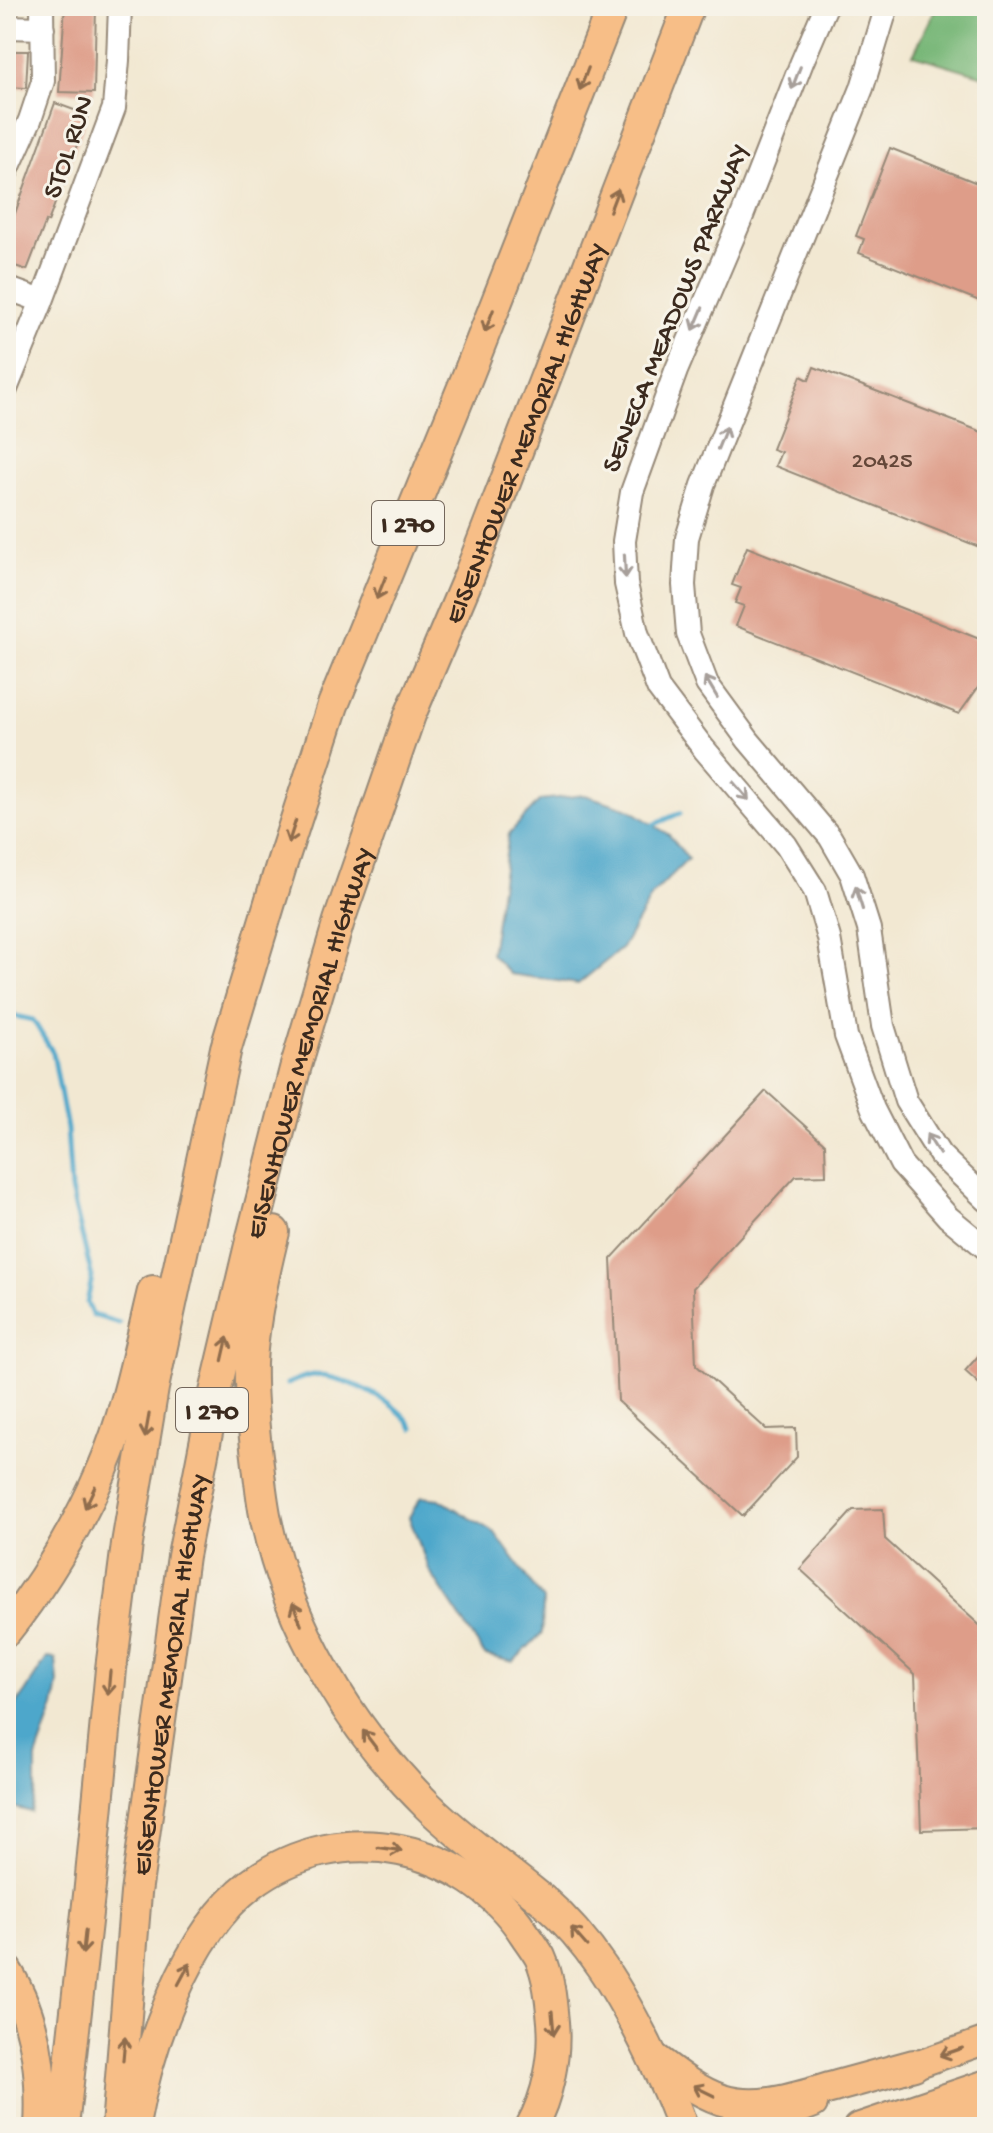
<svg xmlns="http://www.w3.org/2000/svg" width="993" height="2133" font-family="'Gochi Hand',sans-serif">
	<rect width="100%" height="100%" fill="#f7f3e8"/>
	<filter id="ink" filterUnits="userSpaceOnUse"><feTurbulence type="fractalNoise" baseFrequency=".0125" numOctaves="2"/><feDisplacementMap in="SourceGraphic" scale="16" xChannelSelector="R" yChannelSelector="G"/><feConvolveMatrix kernelMatrix="1 2 1 2 8 2 1 2 1" color-interpolation-filters="sRGB"/></filter>
	<filter id="wash" filterUnits="userSpaceOnUse"><feTurbulence type="fractalNoise" baseFrequency=".006" numOctaves="4" result="noise"/><feDisplacementMap in="SourceGraphic" scale="32" xChannelSelector="R" yChannelSelector="G"/><feGaussianBlur stdDeviation="1.8" result="paint"/><feColorMatrix in="noise" values="0 0 0 0 0 0 0 0 0 0 0 0 0 0 0 0 0 1.4 0 .05"/><feComposite in="paint" operator="in"/></filter>
	<g filter="url(#wash)">
		<rect width="100%" height="100%" fill="#f2e8d2"/>
		<path fill="#78b778" stroke="#5a704b" stroke-width="2" d="M937,6h50v71l-74,-22z"/>
		<path fill="#4da7cb" stroke="#446874" stroke-width="2" d="M585,795l44,14 40,26 19,24 -35,35 -31,54 -44,36 -68,-10 -19,-20 18,-120 31,-34z
			M421,1497l18,2 56,34 48,67 -1,33 -29,29 -28,-7 -55,-83 -21,-55z
			M47,1658l9,1 2,24 -4,24 -18,51v32l-5,22 -25,-7v-87l19,-26z"/>
		<g fill="none" stroke-linecap="round" stroke-linejoin="round">
			<path stroke="#4da7cb" stroke-width="5" d="M653,825l27,-12
				M6,1014l27,6 20,33 14,76 4,61 21,87 -5,26 6,12 26,8
				M287,1384c9,-4 21,-10 30,-9 32,4 79,25 96,53"/>
		</g>
		<g id="blocks">
			<path fill="#de9d89" d="M65,6h31l-2,87 -35,-1z
				M6,51h22l-2,37 -20,-1z
				M55,103l33,12 -40,107 -2,-1 -19,49 -21,-7v-34l6,-14 2,1z
				M890,148l97,39v117l-128,-51 5,-14 -8,-3z
				M814,367l173,67v116l-212,-84 6,-14 -9,-3 29,-73 8,4z
				M747,547l240,95v33l-28,39 -223,-88 8,-20 -9,-3 6,-15 -9,-3z
				M766,1091l59,53 1,31 -30,1 -103,112 3,77 70,64 30,-1 1,29 -54,59 -125,-115 -7,-142z
				M987,1346v45l-22,-20z
				M883,1509l2,30 102,93v196l-66,2 -6,-156 -115,-105 53,-59z"/>
		</g>
	</g>
	<g filter="url(#ink)">
		<use href="#blocks" fill-opacity="0" stroke="#968978" stroke-width="2"/>
		<g fill="none" stroke-linecap="round" stroke-linejoin="round">
			<defs>
				<path id="minor" d="M826,6l-24,56 -60,154 -66,155 -44,121 -8,49 2,43 11,49 21,55 46,61 82,96 29,46 14,47 17,98 27,73 28,55 47,53 39,32
					M887,6l-25,82 -159,397 -16,53 -3,47 4,49 19,50 41,56 82,97 22,38 17,54 14,97 23,75 34,54 47,45
					M6,27l37,1
					M6,173l24,-53 13,-39 -1,-75
					M6,288l36,13
					M6,389l36,-88 72,-193 4,-48 2,-54"/>
				<path id="major" d="M896,2072l91,-32
					M754,2127l60,-23
					M857,2127l130,-44"/>
				<g id="highway">
					<path d="M274,1232c-10,40 -21,90 -23,131 -1,28 2,57 5,85 3,23 5,48 10,72 23,108 83,208 162,286 36,35 78,63 117,96 45,39 74,89 101,142 13,27 27,54 36,83"/>
					<path d="M6,1631c39,-49 72,-105 97,-163 24,-55 36,-119 50,-177"/>
					<path d="M6,1970c30,47 37,102 34,157"/>
					<path d="M654,2058c22,17 42,33 68,42 38,12 78,-4 115,-14 26,-7 52,-14 77,-21"/>
					<path d="M134,2125c14,-78 52,-191 117,-241 89,-68 216,-40 275,52 5,7 10,14 14,21 9,20 11,43 13,65 3,35 -5,74 -22,105"/>
					<path d="M63,2127l27,-241 21,-217 16,-125 26,-156 73,-340 55,-182 52,-161 133,-325 147,-374"/>
					<path id="s1" d="M117,2127l19,-234 47,-337 31,-159 36,-152 45,-176 44,-148 71,-206 59,-139 220,-570"/>
					<path d="M914,2127l73,-26"/>
				</g>
			</defs>
			<use href="#minor" stroke="#968978" stroke-width="26"/>
			<use href="#major" stroke="#968978" stroke-width="30"/>
			<use href="#highway" stroke="#968978" stroke-width="34"/>
			<use href="#minor" stroke="#fff" stroke-width="22"/>
			<use href="#major" stroke="#f7be87" stroke-width="26"/>
			<use href="#highway" stroke="#f7be87" stroke-width="30"/>
		</g>
		<defs><path id="oneway-shaft" d="M-6 0H5M1.5-3L5.5 0L1.5 3" fill="none" stroke-width="1.6" stroke-linecap="round" stroke-linejoin="round" transform="scale(2)"/></defs>
		<g stroke="#a79f9a">
			<use href="#oneway-shaft" transform="translate(796 78) rotate(111)"/>
			<use href="#oneway-shaft" transform="translate(698 319) rotate(113)"/>
			<use href="#oneway-shaft" transform="translate(722 438) rotate(-68)"/>
			<use href="#oneway-shaft" transform="translate(625 566) rotate(87)"/>
			<use href="#oneway-shaft" transform="translate(711 687) rotate(-121)"/>
			<use href="#oneway-shaft" transform="translate(741 791) rotate(49)"/>
			<use href="#oneway-shaft" transform="translate(859 898) rotate(-107)"/>
			<use href="#oneway-shaft" transform="translate(933 1144) rotate(-122)"/>
		</g>
		<g stroke="#906d4d">
			<use href="#oneway-shaft" transform="translate(584 79) rotate(111)"/>
			<use href="#oneway-shaft" transform="translate(614 200) rotate(-69)"/>
			<use href="#oneway-shaft" transform="translate(489 321) rotate(111)"/>
			<use href="#oneway-shaft" transform="translate(381 588) rotate(112)"/>
			<use href="#oneway-shaft" transform="translate(292 832) rotate(108)"/>
			<use href="#oneway-shaft" transform="translate(225 1349) rotate(-77)"/>
			<use href="#oneway-shaft" transform="translate(147 1426) rotate(100)"/>
			<use href="#oneway-shaft" transform="translate(90 1497) rotate(115)"/>
			<use href="#oneway-shaft" transform="translate(297 1614) rotate(-111)"/>
			<use href="#oneway-shaft" transform="translate(109 1683) rotate(95)"/>
			<use href="#oneway-shaft" transform="translate(370 1740) rotate(-127)"/>
			<use href="#oneway-shaft" transform="translate(390 1849) rotate(8)"/>
			<use href="#oneway-shaft" transform="translate(579 1937) rotate(-131)"/>
			<use href="#oneway-shaft" transform="translate(84 1942) rotate(96)"/>
			<use href="#oneway-shaft" transform="translate(184 1974) rotate(-62)"/>
			<use href="#oneway-shaft" transform="translate(553 2023) rotate(85)"/>
			<use href="#oneway-shaft" transform="translate(124 2049) rotate(-85)"/>
			<use href="#oneway-shaft" transform="translate(951 2052) rotate(161)"/>
			<use href="#oneway-shaft" transform="translate(704 2091) rotate(-154)"/>
		</g>
	</g>
	<g text-anchor="middle" stroke-width="6" stroke-linejoin="round" paint-order="stroke">
		<g font-size="24" fill="#644739">
			<text x="882" y="467">20425</text>
		</g>
		<g fill="#f7f3e8" stroke="#73665b" stroke-width="2">
			<rect x="372" y="501" width="72" height="44" rx="6"/>
			<rect x="176" y="1388" width="72" height="44" rx="6"/>
		</g>
		<g font-size="26" font-weight="bold" fill="#3b2a1e">
			<text x="408" y="532">I 270</text>
			<text x="212" y="1419">I 270</text>
		</g>
		<g font-size="28" fill="#3b2a1e" stroke="#f7f3e8">
			<text transform="translate(66 146) rotate(-71)" y="10">STOL RUN</text>
			<text transform="translate(673 307) rotate(-68)" y="10">SENECA MEADOWS PARKWAY</text>
			<text dy="10" stroke="none"><textPath href="#s1" startOffset="1752">EISENHOWER MEMORIAL HIGHWAY</textPath></text>
			<text dy="10" stroke="none"><textPath href="#s1" startOffset="1104">EISENHOWER MEMORIAL HIGHWAY</textPath></text>
			<text dy="10" stroke="none"><textPath href="#s1" startOffset="456">EISENHOWER MEMORIAL HIGHWAY</textPath></text>
		</g>
	</g>
	<rect width="993" height="2133" fill="none" stroke="#f7f3e8" stroke-width="32"/>
</svg>
